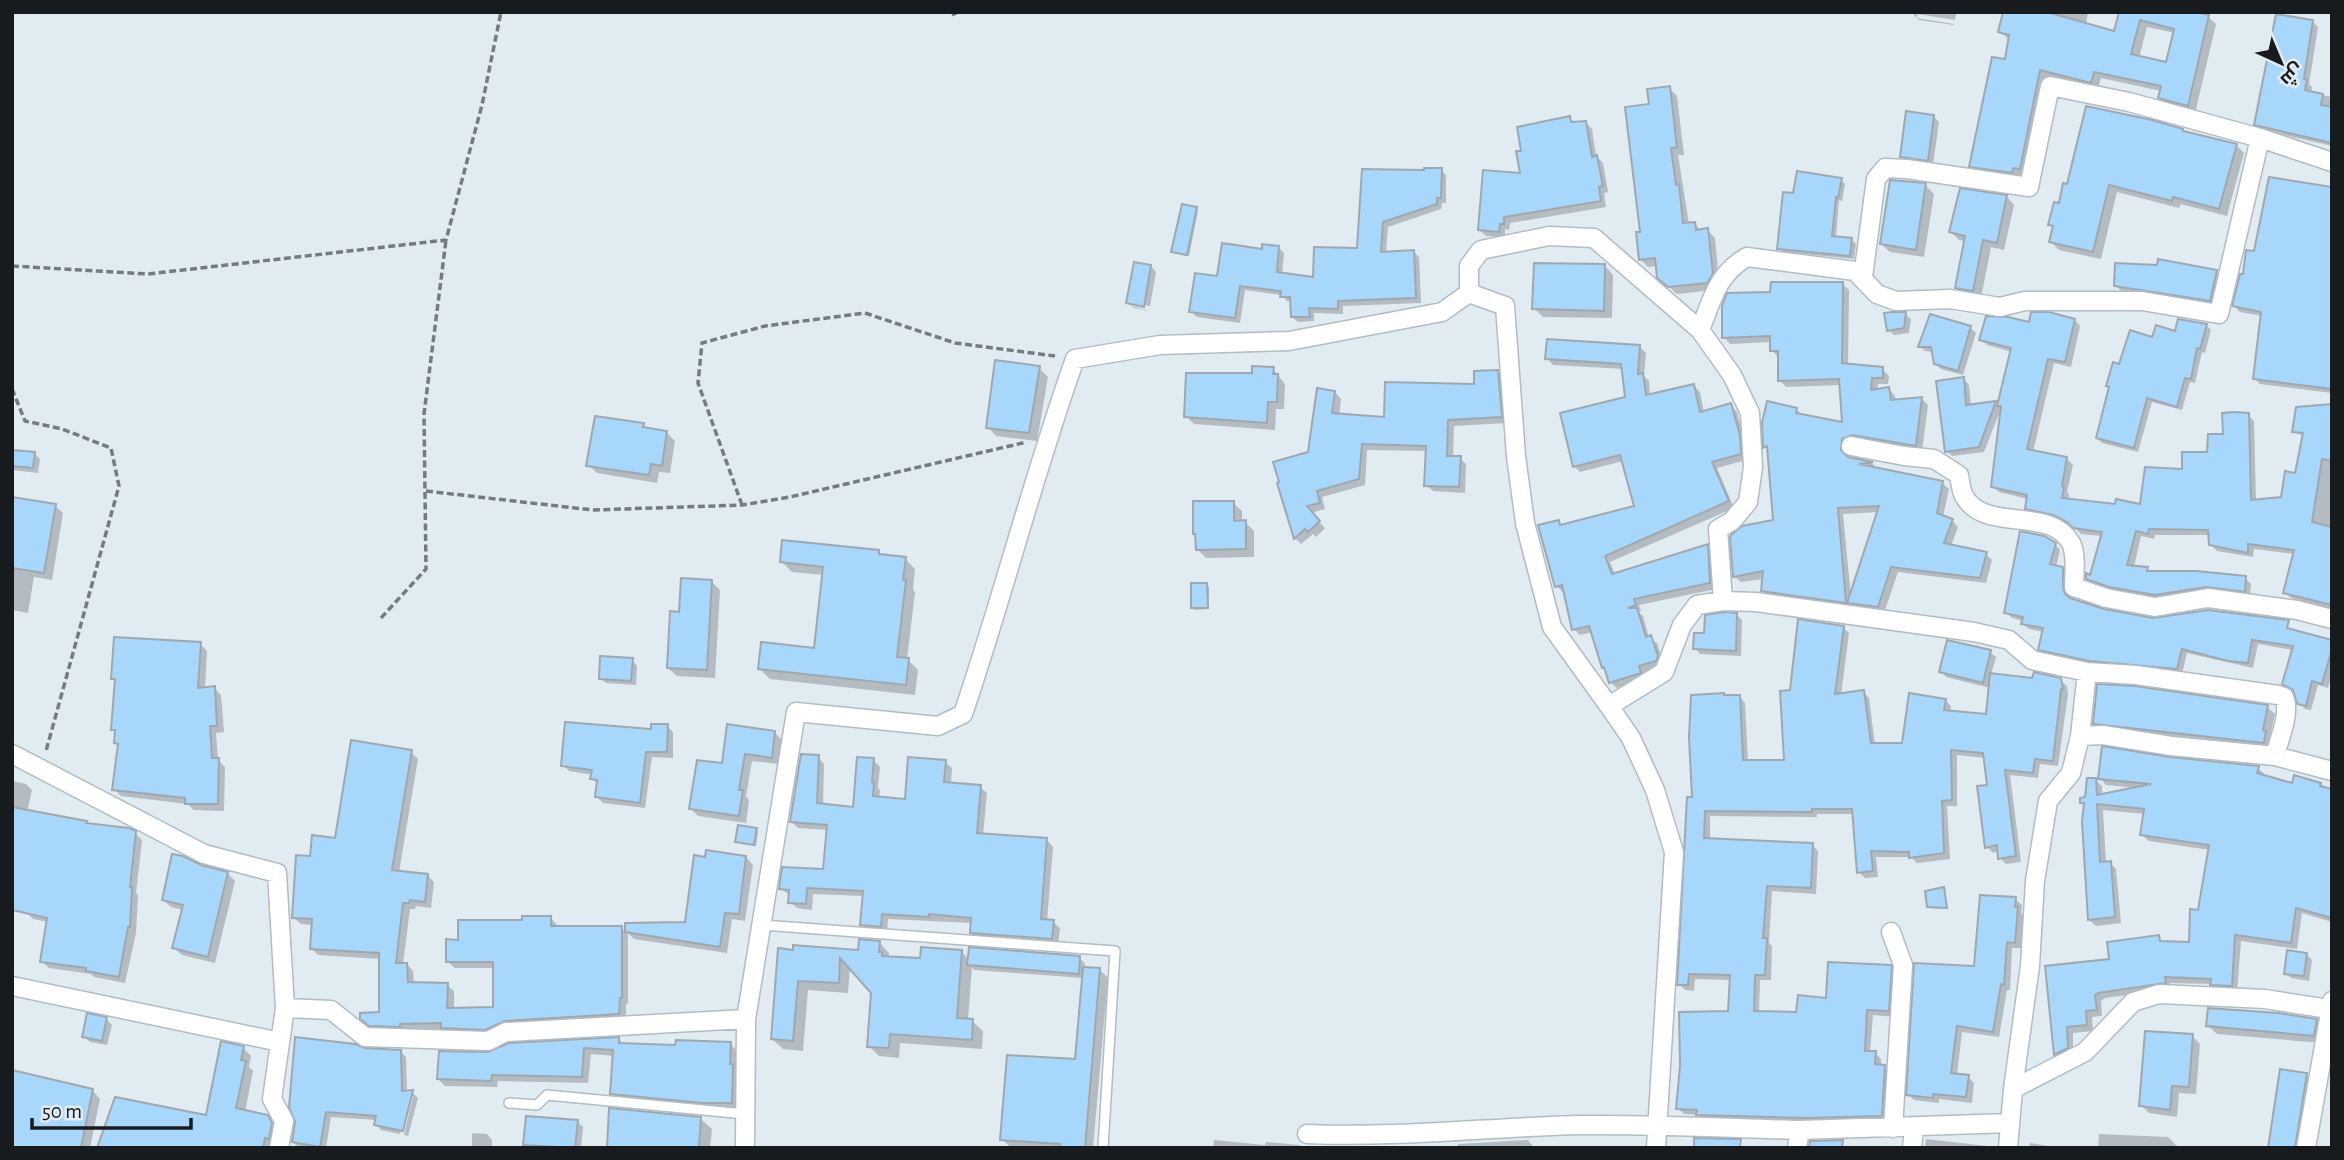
<svg xmlns="http://www.w3.org/2000/svg" width="2344" height="1160" font-family="'Alegreya Sans',Cairo,sans-serif">
	<rect width="100%" height="100%" fill="#e1ebf2"/>
	<path fill="#0003" fill-rule="evenodd" d="M1914,12h42l-1,8 -38,-6v4l37,6v1l-35,-5 -6,-6z
		M2005,12h83l-2,13 30,8 5,-21 87,5 8,7 -21,89 -28,-8 -7,-7 1,-7 -60,-13 -3,11 -51,-13 -20,100 -6,-2 -2,5 -41,-6 -7,-7 35,-105 4,-21 -10,-8zM2147,27l28,6 -8,31 -28,-6z
		M2312,21l6,6 -9,57 3,3 -1,6 21,4v49l-70,-16 -6,-6z
		M1669,88l8,8 7,59h-6l11,69 5,-1 7,8 6,-1 8,8 4,44 -5,8 -37,4 -10,-9 -9,-19 -10,1 -8,-8 11,-154z
		M1933,116l6,6 -6,43 -26,-3 -6,-5z
		M1570,118l5,5h11l6,6 4,27 7,7 5,29 -4,1 2,14 -96,16 -1,7 -4,-1v8l-19,-1 -6,-6 42,-56 1,-22z
		M2186,134l50,11 8,8 -17,63 -46,-12 -2,4 -62,-16 -16,67 -42,-9 -8,-8 3,-14 -4,-4 18,-38z
		M1441,170l5,5v28h-4l-1,6 -53,18 -2,26 28,-1 5,5 2,46 -78,3v8l-29,-1v8l-16,1 -6,-5v-15l-5,-1 -5,-6 -37,-5 -5,33 -43,-6 -6,-5 28,-35 44,-26 16,-3 5,5 -2,22 33,4 43,-29 5,-79z
		M1841,180l4,4 -3,17 -3,-1 -3,38 16,2 4,4 -2,15 -71,-7 -4,-4 15,-53z
		M1925,185l9,9 -10,63 -34,-5 -9,-8z
		M2332,189v204l-72,-9 -5,-5 7,-63 -22,-4 -6,-6 10,-30 12,-23z
		M2007,197l7,8 -10,45 -13,-3 -10,51 -17,-3 -8,-7 9,-47 -6,-1 -8,-8z
		M1196,209l2,2 -9,45 -13,-3 -3,-2z
		M1151,266l5,6 -6,34 -18,-3v3l17,5 -15,-3 -6,-5z
		M1605,266l8,9 -1,43 -69,-1 -9,-9z
		M2159,267l58,5 4,5 -6,28 -95,-15 -5,-5z
		M1842,284l7,6 -1,75 34,4 7,7 -1,8h-10l-1,7 12,-2 6,7 1,6 26,-3 6,6 -6,46 -74,-6 -2,13 26,5 6,7 64,13 7,6 -6,28 9,3 6,7 -7,19 35,8 6,6 -6,23 -88,-11 -14,41 -29,-4 -4,-4 1,3 -83,-11 -6,-6 1,-12 -23,3 -7,-6 40,-55 -4,-70 -5,-4 32,-37 6,6 41,8 -3,-39 -55,2 -6,-7 -2,-23 -6,-7v-8l-42,2 -6,-7 48,-43zM1879,512l-28,85 -8,-83z
		M1905,314l6,5 -2,14 -15,2 -5,-5z
		M2075,320l5,6 -9,41 -17,-4 -21,89 34,7 6,6 -6,27 2,2 -1,7 73,5 42,-35 25,-17 40,-39 6,6 2,80 26,-2 14,-24 8,-38 -10,-6 38,-25v116l-5,22 5,1v64l-41,-11 -6,-6 10,-38 -41,-5 -1,8 -36,-6 -6,-6 -1,-10h-55l-1,4 -13,-3 -7,31 13,2 4,4 94,5 6,6 -1,12 -88,5 -46,-9 -22,-8 -7,-6 4,-1 11,-41 -21,-2 -6,-7 -14,-7 -29,-6 -5,-6 1,-9 -29,-7 -6,-6 9,-80 -18,46 -32,4 -5,-5 17,-72 5,6 2,21 24,-3 4,3 13,-54 -25,-7 -6,-6 49,-15z
		M2206,325l5,5 -6,23 -3,-1 -7,31 -5,-1 -8,28 -30,-8 -14,50 -36,-9 -5,-5 13,-50 -2,-2 12,-20 33,-27z
		M1970,327l6,6 -13,42 -22,-6 -6,-6 -1,-11 -9,-1 -5,-5z
		M1639,346l7,7 -2,23 5,5 1,15 44,-10 6,6 4,21 27,-8 6,7 8,30 1,18 -29,8 17,40 -124,54 5,13 92,-29 6,6 3,37 -77,16 2,6 -3,1 5,4 6,22 8,5 6,20 -1,4 -18,5 2,7 -29,9 -7,-6 -3,-11 -4,-4 -10,-35 -13,3 -6,-6 -9,-37h-2l-7,-6 2,-64 5,5 73,-20 -13,-46 -43,11 -6,-6 53,-68 -3,-29 -71,-4 -6,-7z
		M1039,368l9,9 -11,64 -41,-5 -8,-9z
		M1273,369l12,15 -1,25h-8l-1,21 -81,-6 -8,-8 67,-41z
		M1498,372l6,6 3,45 -53,3 -1,32h7l6,6 -1,29 -32,-2 -7,-6 2,-34 -61,-1 -2,35 -43,12 3,12 -14,4 14,15 -9,9 -3,-3 -12,10 -6,-6 -16,-54 30,-30 26,-62 6,7 -2,16 47,4 90,-33z
		M643,425l4,4 19,3 9,9 -5,32 -11,-1 -2,11 -60,-10 -9,-8z
		M12,452l23,2 5,5 -2,14 -26,-3z
		M12,499l43,7 8,7 -11,67 -18,-3 -6,36 -16,-3z
		M1233,503l9,8v11h3l9,9v26l-48,1 -9,-9z
		M2055,544l5,6 -4,17 6,2 6,6 2,24 34,12 49,9 179,22v32l-4,14 -10,-3 -7,25 -6,-1 -6,-6 -4,-11 -11,-8 9,-34 -35,-6 -5,24 -66,-15 -5,21 -86,-8 -50,-11 -6,-6 4,-17 -15,-3 -6,-5 1,-3 -12,-3 -6,-6z
		M879,552l4,4 22,3 10,10 -2,20 2,3 -8,67 11,11 -3,25 -145,-16 -10,-10 55,-19 9,-75 -32,-3 -10,-10z
		M711,581l9,9 -5,88 -38,-2 -9,-8 13,-54z
		M1207,585l2,2v22l-14,1 -2,-3z
		M1737,615l5,5 -1,36 -41,-2 -5,-6z
		M1843,627l6,6 -8,62 22,-3 6,6 6,47 28,-1 42,-44 6,6 -1,6 37,4 3,-28 -44,-11 -5,-6 49,-19 6,5 -5,18 43,5h26l7,6 1,8 -10,72 -18,-2 -2,14 -28,-3 11,87 -15,2 -6,-6 -1,-7 -6,2 -6,-6 2,-61 -4,-28 -28,-3v51h-10l3,53 -33,4 -6,-6h-35l2,20 -13,1 -6,-6 -5,-58h-37v3l-107,-1v24l102,5 6,6 -2,43 -44,-3 -3,52 3,3 -1,34h-11l-1,33 39,1 92,-48 6,6 -2,45 -21,-2 -3,38h5l6,6v7l10,7 -3,48 -54,2 -68,-4 -1,4 -61,-2 -5,-6 -15,-1 -6,-6 52,-95 1,-33 -36,-1 -1,12 -9,-1 -6,-6 15,-185 32,-102 13,-1 6,7 3,59h38l5,-70z
		M200,644l7,7 -2,38 9,-1 7,7 3,37 -8,1 2,27 7,7 -1,44 -30,-1 -7,-6 -66,-8 -7,-7 5,-43 -3,-3 1,-10 -4,-4 3,-48 -3,-3z
		M632,660l5,6 -1,19 -30,-2 -6,-5z
		M2267,707l8,7 -5,23 3,3 -2,10 -169,-19 -7,-8z
		M667,726l6,6v26l-21,-1 -7,51 -42,-5 -6,-6 2,-12 -7,-7 1,-3 -24,-4 -6,-6z
		M774,732l8,8 -3,24 -27,-3 -6,35 3,4 -3,23 -48,-7 -7,-7 32,-44z
		M411,752l7,7 -19,113 28,3 7,7 -3,26 -15,-2 -1,3h-5l-7,55h4l6,7 1,13 33,1 7,6v19l41,-2v-40h-40l-7,-6 12,-21 64,-19 27,-4 6,7v3h64l6,5v-8l60,-1 59,-67 7,8 -8,56 -13,-2 -5,34 -93,-14 -6,-6v71h-2v17l-133,15 -43,-2 -6,-5 -66,3 -9,-7 12,-11v-55l-63,-4 -7,-7 2,-23 -12,-1 -7,-6 17,-60 25,-18z
		M818,757l6,7 -1,42 32,2 18,-48 7,7 -2,21 2,2 -1,8 28,3 38,-39 7,6 -1,16 29,3 7,6 -4,42 64,5 6,7 -6,74 6,1 7,6 -2,17 -80,-6 -7,-6 1,-10 -84,-4 -1,13 -19,-1 -6,-6 2,-29 -51,-2 -1,16 -15,-2 -7,-6v-7l-9,-6 43,-18 4,-41 -30,-2 -7,-7z
		M2170,759l88,9 6,6v3l29,8 27,-1 12,7v131l-30,-9 -5,36 -56,-8 -4,51 -19,-1 -6,-7 -42,-1 1,6 -66,9 -4,3 1,15 -10,1 1,14 -20,2v21l-11,6 -6,-6 -9,-87 64,-7 47,-23 6,6 27,1 8,-32 11,-62 -61,-9 -7,-6 3,-21 -42,-4 3,53h4l6,6 5,54 -25,3 -7,-6 -4,-114 -3,-4 4,-3 9,-19 7,6v10l35,-8 -31,-3 -6,-7z
		M12,781l14,3 6,6 -5,22 108,21 7,7 -6,53 2,2 -2,38 -11,50 -31,-6 -3,-3 -42,-6 -7,-7 6,-39 -15,-3 -7,-7 -14,-37z
		M756,830l2,2 -2,14 -19,-4z
		M200,867l28,7 7,7 -20,82 -33,-8 -8,-7 9,-38 -12,-3 -8,-7z
		M1943,889l5,20 -17,-1 -2,-2z
		M2015,899l7,6 -1,8 2,2 -2,33h-9l-2,42h-3l-8,47 -37,-5 -5,43 11,2 6,6 -2,20 -33,-4v4l-25,-3 -6,-6z
		M879,942l10,11v5l32,2 41,-8 7,8 111,-2 5,6v5l15,1 8,8 -15,170 -83,-1 -8,-8 75,-78 6,-83 -109,-8 -2,-3 -4,53 4,1 11,10 -1,18 -82,-6 -1,15 -20,-2 -10,-10 4,-54 -23,-26 -2,27 -40,-3 -5,61 -20,-2 -11,-10 7,-89 81,2z
		M2306,954l6,6 -3,21 -18,-3 -6,-5z
		M106,1019l6,6 -5,20 -17,-3 -6,-6z
		M2316,1020l9,9 -3,14 -105,-9 -9,-8z
		M2192,1036l8,8 -4,50 -17,-1 -2,24 -28,-4 -8,-8z
		M619,1039l6,6 52,1 53,-2 7,7 -1,18 4,4 -2,36h-28l-91,-9 -7,-7 3,-37 -24,-2 -3,29 -90,-2 -1,6 -52,-1 -7,-7 50,-25z
		M243,1048l8,8 -2,11 4,4 -8,41 22,5 9,9 -3,22h-174l109,-30z
		M364,1050l36,1 6,6 1,35h5l6,6 -10,38 -4,-1 9,-39h-3l-10,38 -19,-4 -5,-6 1,-4 -46,-3 -5,31h-27l-6,-6z
		M2307,1075l8,8 -10,65h-35z
		M92,1090l8,9 -10,49h-78z
		M528,1118l49,3 6,6 -2,21h-57z
		M701,1119l11,10 -2,19h-102z
		M472,1133l15,1 5,6v8h-20z
		M2099,1134l69,3 11,11h-81z
		M1926,1139l70,8v1h-71z
		M1214,1140l51,5 1,-3 34,3 5,3h-92z
		M1528,1140l6,8h-76v-4z
		M2030,1143l30,5h-31z"/>
	<path fill="#a7d7fa" stroke="#9fa8af" stroke-width="2" fill-rule="evenodd" d="M2003,12h44l67,19 5,-19h78l12,3 -21,91 -30,-8 3,-12 -67,-14 -3,11 -51,-13 -20,99 -7,-1 -1,5 -43,-6 23,-110 13,2 4,-24 -11,-3zM2140,20l34,9 -8,33 -35,-8z
		M2276,14l37,6 -9,59h3l-2,11 18,4 -2,11 11,2v36l-78,-18z
		M1670,86l7,61 -6,1 5,37 3,-1 4,39 12,-1 1,8 12,-2 5,46 -6,9 -39,4 -11,-9 -2,-20 -16,2 -3,-28h4l-15,-125 24,-3 -2,-15z
		M2086,106l66,14 31,9v2l54,13 -18,65 -46,-12 -1,4 -63,-16 -16,67 -44,-10 4,-16 -5,-1 6,-23 5,1 4,-20 4,1z
		M1906,111l28,4 -6,46 -28,-4z
		M1570,116l1,6 15,-1 6,36 5,-2 6,31 -4,1 2,14 -97,16v7h-4l-1,8 -21,-2 5,-60 37,3 -4,-22h5l-4,-24z
		M1424,168h18l-1,30h-4v6l-54,18 -2,30 33,-2 2,48 -78,3v8l-29,-1 1,9h-19l-1,-20h-10l1,-6 -41,-5 -5,32 -46,-6 6,-39 22,3 5,-33 40,6v-5l17,2 -2,26 36,5 1,-30 43,1 5,-79 62,1z
		M1797,171l45,7 -4,20 -2,-1 -4,39 20,2 -2,18 -73,-7 6,-57 10,1z
		M2269,177l63,10v202l-79,-10 8,-67 -29,-6 8,-32h3l3,-24 8,1z
		M1890,180l36,3 -10,67 -36,-6z
		M1960,188l47,7 -10,48 -14,-3 -10,51 -18,-3 10,-52 -16,-4z
		M1182,204l15,3 -10,48 -16,-3z
		M2158,259l59,11 -7,31 -96,-15 1,-23 42,2z
		M1134,262l17,3 -7,42 -18,-4z
		M1534,263l71,1 -1,47 -72,-2z
		M1771,282h72l-1,81 41,4v11h-11l-1,12 18,-3 2,13 31,-3 -6,49 -64,-11 -10,4 -1,11 7,7 25,5 -14,2 84,17 -6,32 16,6 -9,24 43,9 -7,26 -89,-11 -13,40 -31,-4 32,-97 -41,2 8,95 -85,-12 2,-20 -30,6 -3,-40 2,-3 10,-8 31,-6 -6,-74 -4,2 -1,-25 5,-22 30,7 -1,5 46,9 -3,-43 -61,2v-30h-8v-15l-48,2v-32l5,-13 43,-1z
		M1892,312h14l-2,16 -17,3 -3,-18z
		M2031,312h18l26,7 -10,43 -17,-3 -21,90 40,8 -5,29 2,1 -2,11 53,6 1,-5 24,5 5,-37 37,2v-17h25l1,-18h15l-1,-21 12,-1 15,1 2,87 30,-3 4,-26 10,2 8,-40 -11,-1 4,-25 36,-3v57l-10,-2 -10,63 20,5v78l-49,-12 11,-43 -46,-6v9l-39,-8 -1,-15 -59,-1 -1,5 -12,-3 -9,34 21,2 -1,4h49l50,5 -1,16 -39,-5 -51,8 -46,-8 -23,-8v-6l4,2 12,-43 -29,-4 -6,-6 -14,-7 -28,-6 2,-14 -36,-8 10,-81h-4l14,-58 -32,-8 7,-24 22,1 21,5z
		M1930,314l41,12 -13,45 -24,-7 -3,-17h-13z
		M2178,319l29,5 -7,25 -3,-1 -6,31 -6,-1 -8,29 -30,-9 -13,50 -38,-10 13,-51 -3,-1 7,-24 6,2 11,-34 22,7 4,-12 19,6z
		M1547,339l93,6 -2,29 5,-1 3,22 48,-11 6,28 31,-9 9,32 1,19 -29,8 17,39 -124,55 7,18 96,-30 2,39 -76,16 2,6 -8,3h9l9,29 5,-2 7,21 -2,5 -17,5 2,7 -32,10 -5,-16 -2,1 -13,-42 -17,4 -10,-45 -7,2 -17,-62 21,-5 1,5 74,-19 -14,-51 -47,12 -13,-54 65,-16 -4,-33 -76,-5z
		M995,360l45,6 -11,67 -43,-5z
		M1252,366l22,1 -1,7h5l-1,28h-9l-1,21 -83,-6 2,-44h66z
		M1498,370l4,47 -54,3 -1,36h14l-2,31 -35,-1 2,-40 -64,-2 -3,35 -42,12 3,12 -13,3 13,15 -12,11 -3,-3 -11,10 -17,-56 2,-1 -6,-20 35,-10 9,-64 18,3 -3,22 52,4 1,-35 89,2v-13z
		M1964,377l2,28 30,-4 -17,46 -34,5 -9,-71z
		M595,416l49,7 -1,4 24,4 -5,35 -11,-2 -2,11 -63,-9z
		M12,450l23,2 -2,16 -21,-2z
		M12,497l44,7 -12,69 -32,-5z
		M1193,501h41v20l12,-1v29l-50,1 -1,-16h-2z
		M2020,531l24,5 12,7 -6,21 13,3v21l2,6 5,4 34,11 49,9 55,-8 81,10 -2,8 45,12v9l-10,35 -10,-3 -6,25 -9,-2 -4,-14 -11,-6 11,-38 -41,-6 -4,23 -20,-2 -46,-12 -5,20 -88,-8 -51,-11 5,-22 -22,-4 2,-7 -19,-4z
		M782,540l97,10v4l27,3 -3,23h3l-9,77 12,1 -3,27 -148,-16 3,-27 53,6 9,-81 -43,-5z
		M681,578l31,2 -5,90 -40,-2 3,-57 9,1z
		M1191,583h16l1,25h-17z
		M1724,612l13,1 -1,38 -43,-2 1,-16h10l1,-18z
		M1798,619l46,7 -9,68 29,-4 7,53h31l7,-50 37,6 -2,11 42,4 4,-41 42,5 2,-6 27,6 2,11h-2l-8,72 -18,-2 -2,14 -28,-3 11,86 -18,3 -1,-14 -12,3 -8,-62 10,-1 -4,-32 -32,-3 1,50 -10,1 2,52 -35,5v-6l-38,-1 2,20 -16,2 -5,-64h-40v3l-107,-1 -1,27 109,5 -2,45 -44,-2 -4,52h4l-2,37h-10l-1,36 42,1 2,-17 28,3 2,-36 63,3 1,2 -3,44 -22,-1 -2,41h11l-1,13 10,1 -3,51 -75,2 -111,-3 1,-5 -21,-1 4,-43 -1,-54 49,-1 2,-36 -41,-1 -1,11h-11l10,-188h5l-3,-59 2,-43 33,-2v2h16l3,65h41l-4,-69 10,-1z
		M114,637l87,5 -3,46 17,-2 2,40h-7l2,32h7l-1,46h-33v-6l-73,-8 6,-46 -4,-1 1,-13h-4l4,-51h-4z
		M1947,640l44,10 -8,33 -44,-11z
		M600,656l33,2 -2,23 -32,-2z
		M2097,684l38,2 133,19 -5,25 3,1 -2,12 -171,-19z
		M565,722l86,7v-5h17l-1,28h-21l-6,51 -45,-6 2,-17 -7,-1 2,-9 -31,-4z
		M727,724l48,7 -3,27 -27,-4 -6,36h4l-4,26 -50,-7 8,-49 25,3z
		M351,740l61,10 -20,120 36,4 -3,28 -15,-2 -1,3h-6l-7,60h11l1,19 40,1 -1,25 46,-1v-45h-47v-23l12,1v-20h64v-4h29v10h71v72h-2l-1,16 -114,7 -20,9 -44,-2v-5l-41,1v3l-31,-1 -9,-7v-6l19,-1v-59l-69,-4 2,-30 -20,-1 4,-63 14,1 2,-21 23,3z
		M2102,746l68,11 89,9 -2,7 35,10 2,-8 27,8 -1,3 12,3v129l-36,-10 -5,35 -56,-8 -3,51 -22,-1 1,-6 -46,-2 1,6 -68,10 -3,2 2,15 -11,1 1,14 -20,2 1,21 -14,7 -9,-89 64,-7 -2,-17 52,-7 1,6 29,1 1,-33 8,1 11,-65 -69,-10 4,-26 -47,-5 3,58 11,-1 4,56 -27,3 -6,-98 2,-19h-4v-5l5,-1 2,-19h9l1,17 54,-11 -53,-5z
		M801,754l18,1 -2,48 36,4 4,-50 17,1 -2,24h2l-1,14 32,3 3,-42 38,3 -2,22 37,3 -4,48 70,5 -6,81 13,1 -2,19 -82,-6 1,-15 -42,-4v3l-47,-3 -1,13 -21,-2 3,-34 -56,-3 -1,16 -18,-1 1,-13 -10,-1 3,-22 41,2 4,-44 -37,-3z
		M12,807l75,14 -1,2 43,5 7,3 -6,56h2l-2,40h-2l-9,50 -33,-6v-3l-46,-6 7,-44 -35,-8z
		M738,825l19,3 -3,17 -19,-3z
		M706,850l40,6 -7,58 -14,-1 -5,34 -95,-15v-9l60,-1 9,-67 11,2z
		M172,854l11,2 18,9 27,7 -20,85 -36,-9 11,-43 -21,-5z
		M1944,887l3,21 -20,-1 -2,-16z
		M1980,895l36,2 -1,10h3l-3,36 -8,-1 -3,43 -3,-1 -8,48 -36,-6 -6,47 18,2 -3,22 -33,-3v4l-27,-3 8,-132 60,3z
		M859,939l21,2 -1,11h3v4l38,2 1,-11 41,3 -5,68 16,1 -1,21 -82,-6 -1,14 -22,-1 4,-54 -31,-35 -1,25 -41,-2 -5,60 -22,-2 7,-91 15,2v-5l65,5z
		M969,947l111,9 -1,18 -112,-9z
		M2287,950l20,3 -3,23 -20,-2z
		M1083,967l17,1 -15,180h-26l1,-4 -60,-4 7,-85 68,4z
		M2208,1008l70,5 39,6 -3,17 -108,-10z
		M87,1013l20,4 -5,24 -20,-4z
		M2145,1031l48,3 -4,53 -17,-1 -2,24 -31,-4z
		M295,1037l60,7 10,4 36,2 1,41 11,-1 -10,41 -29,-6 2,-9 -50,-4 -6,35 -28,-5 3,-20 -6,-15z
		M619,1037v6l56,2 1,-5 55,2 -1,22h3l-1,39h-30l-92,-9 3,-44 -29,-2 -2,29 -90,-2 -1,6 -54,-2 2,-28 49,1 21,-9z
		M221,1041l23,5 -3,14 5,1 -10,47 32,7 4,8 -3,16 -4,-1 -2,10h-166l18,-51 91,18z
		M2280,1069l27,4 -12,75h-27z
		M12,1070l81,19 -12,59h-69z
		M609,1108l92,9 -2,31h-92z
		M526,1116l52,4 -3,28 -52,-3z
		M1694,1138l47,1 -1,9h-46z
		M1843,1140l-1,8h-33l1,-7z"/>
	<g fill="none" stroke-linecap="round" stroke-linejoin="round">
		<defs>
			<path id="service" d="M761,925l354,26 -12,197
				M509,1103l28,2 10,-10 198,19"/>
			<path id="minor" d="M1863,277l13,-98 9,-11 22,1 122,18 21,-101 79,16 131,36
				M1700,330c12,-30 17,-56 47,-73l108,14 22,23 19,7 54,-2 50,8 25,-6h117l77,13 41,-176 72,24
				M1851,446l53,10 30,3 25,16c1,6 2,15 5,21 21,38 86,9 107,47 6,12 3,31 3,44l32,11 49,9 53,-9 89,12 35,9
				M2087,672l-7,64 23,-1 68,11 104,10
				M1609,706l-57,-79 -27,-104 -9,-67 -11,-150 -36,-13v-27l12,-16 68,-14 45,2 106,92 32,45 18,38 3,54 -5,35 -16,19 -14,8 5,72
				M12,754l192,100 73,19 8,135
				M1891,932l12,33 -10,163
				M12,986l268,56
				M2013,1089l72,-37 48,-50 26,-8 106,5 64,10
				M1800,1130l210,-7
				M1307,1134c92,4 183,-7 274,-9 73,-1 146,3 219,5l-3,18
				M279,1148l5,-27 -12,-22 13,-91 46,2 34,27 123,4 18,-9 240,-13
				M745,1148l1,-129 50,-307 142,14 25,-12c40,-117 70,-238 112,-355l85,-14 129,-4 153,-29 27,-19
				M1656,1148l18,-296 -19,-62 -24,-52 -22,-32 55,-34 18,-47 15,-20 26,-4 33,1 218,30 35,8 23,20 55,12 49,3 142,20 6,2c7,16 -5,42 -9,59l57,15
				M1912,1148l2,-20
				M2008,1148l5,-59 17,-123 5,-85 13,-80 23,-28 9,-37
				M2306,1148l26,-147"/>
		</defs>
		<use href="#service" stroke="#b2bcc3" stroke-width="12"/>
		<use href="#minor" stroke="#b2bcc3" stroke-width="21"/>
		<path stroke="#757c80" stroke-width="3.5" stroke-dasharray="7 3.5" stroke-linecap="butt" d="M952,15l6,-3
			M12,266l136,8 298,-34 36,-135 19,-93
			M12,389l13,32 37,8 49,19 8,38 -73,265
			M426,491l167,19 149,-5 48,-8 237,-55
			M742,505l-44,-122 4,-40 63,-17 100,-13 90,30 100,13
			M381,618l45,-49 -2,-155 22,-174"/>
		<use href="#service" stroke="#fff" stroke-width="9"/>
		<use href="#minor" stroke="#fff" stroke-width="18"/>
	</g>
	<rect width="2344" height="1160" fill="none" stroke="#171b1d" stroke-width="28"/>
	<g transform="translate(2281 63) rotate(136)" stroke="#e1ebf2" stroke-width="5" paint-order="stroke">
	<path d="M0-5L12 26L0 18L-12 26Z" fill="#171b1d"/>
	<text y="-10" font-size="19" font-weight="bold" text-anchor="middle" fill="#171b1d">ش</text>
	</g>
	<path d="M32 1118v10h159v-10" fill="none" stroke="#171b1d" stroke-width="3.5"/>
	<text x="42" y="1118" font-size="21" fill="#171b1d" stroke="#e1ebf2" stroke-width="5" paint-order="stroke">50 m</text>
</svg>
